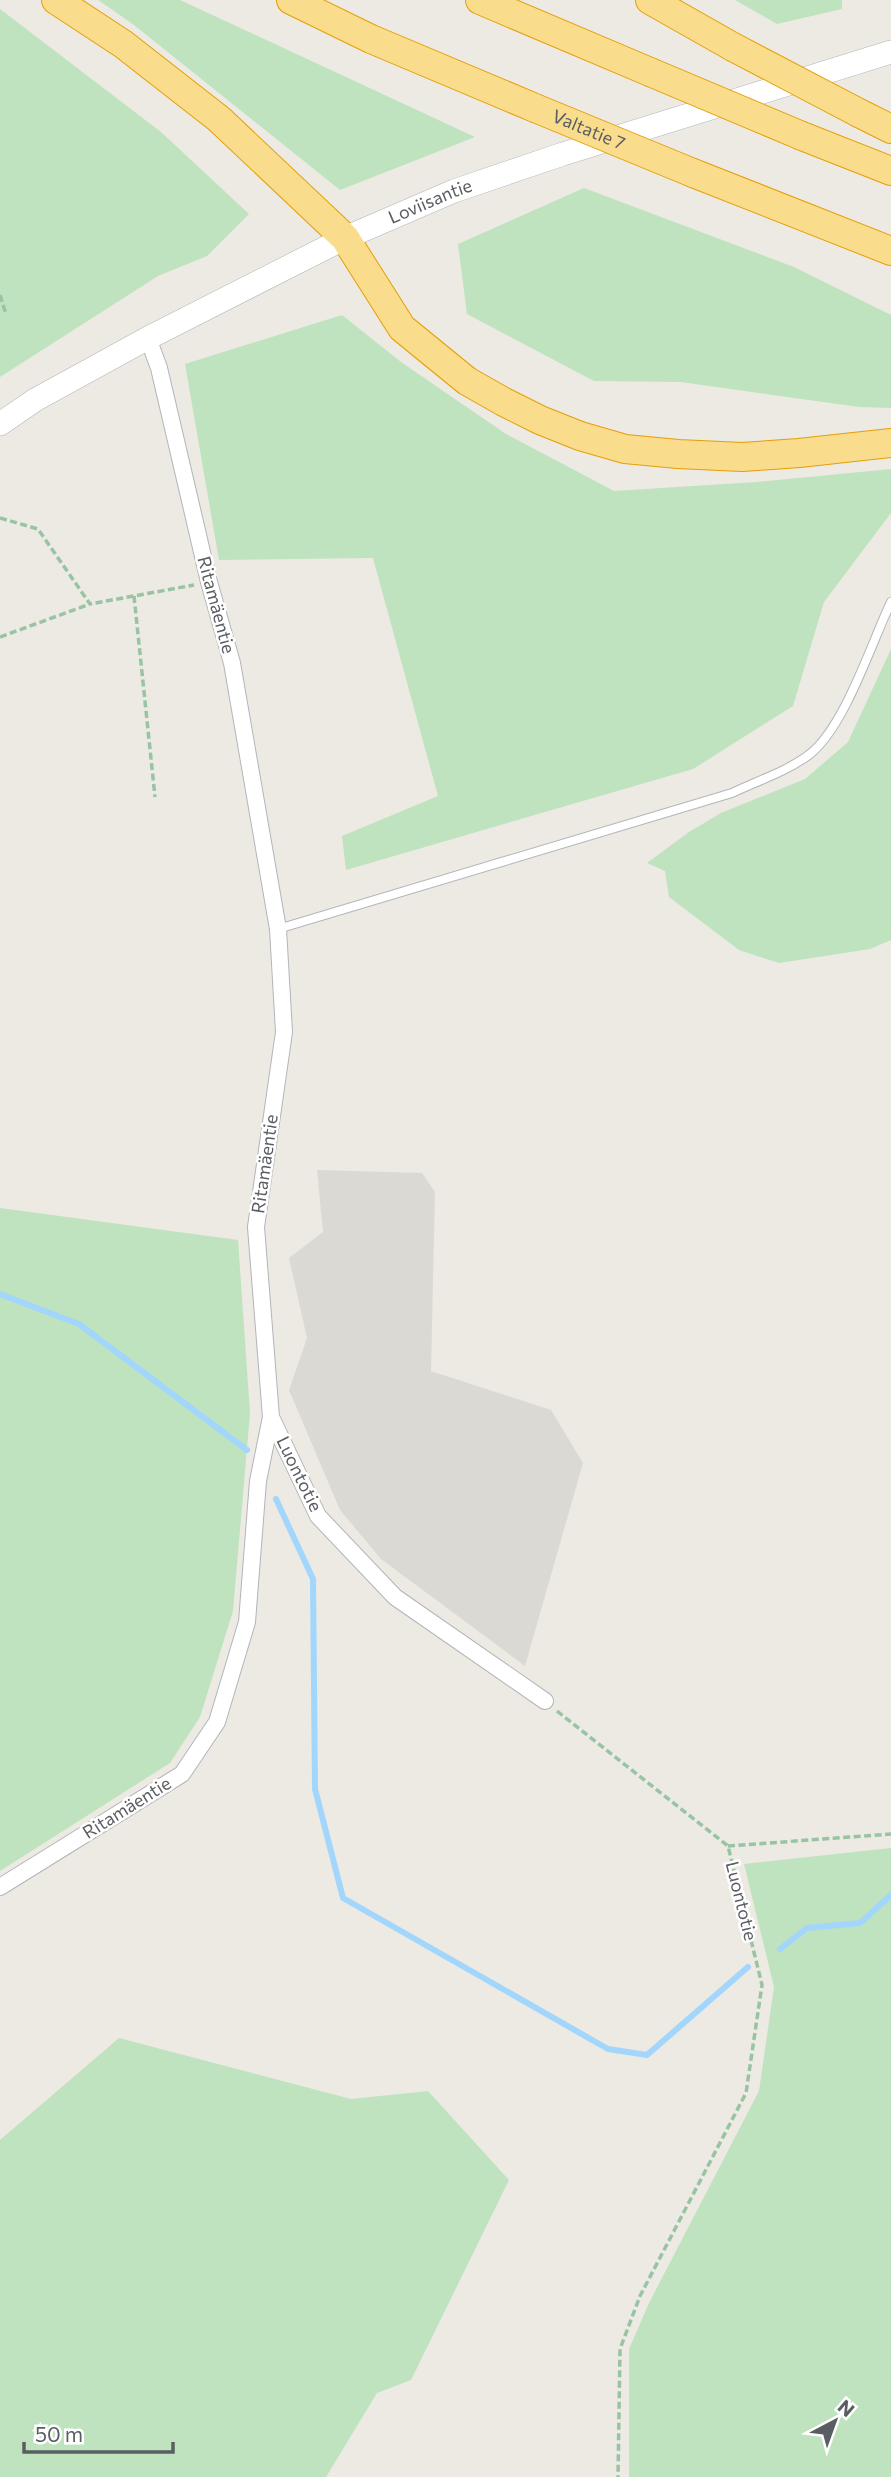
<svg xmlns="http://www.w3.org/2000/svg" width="891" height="2477" font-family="Commissioner,sans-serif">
	<rect width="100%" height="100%" fill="#eceae2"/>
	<path fill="#dbd9d4" d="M317,1170l105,3 13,19 -4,179 120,39 32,53 -58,203 -144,-107 -41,-49 -51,-120 18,-52 -18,-80 34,-26z"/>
	<path fill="#bfe3bf" d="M98,0h82l295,137 -135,53 -206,-165z
		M735,0h107v9l-65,15z
		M0,9l161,123 88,82 -42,42 -49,20 -158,101z
		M584,188l210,79 97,48v93l-32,-1 -178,-25 -87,-1 -127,-67 -9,-70z
		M342,315l59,47 105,72 108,57 143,-9 134,-13v44l-67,89 -31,104 -100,63 -347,101 -4,-34 96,-40 -65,-238 -154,2 -34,-196z
		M891,649v291l-21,9 -91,14 -40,-13 -70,-53 -4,-26 -18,-8 42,-31 32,-19 84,-34 43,-37z
		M0,1208l238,32 12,173 -17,198 -33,106 -30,46 -170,108z
		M891,1848v629h-262v-128l20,-46 110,-212 15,-104 -30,-123z
		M119,2038l232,61 77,-8 81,89 -98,200 -34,13 -51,84h-326v-337z"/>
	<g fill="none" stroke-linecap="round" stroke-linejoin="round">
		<path stroke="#a2d6fc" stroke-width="6" d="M0,1294l79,30 168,126
			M276,1499l37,80 2,210 28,109 265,151 39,6 101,-88
			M780,1949l27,-21 53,-5 31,-28"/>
		<defs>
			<path id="lane" d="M278,929l454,-136c25,-12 56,-22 78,-39 35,-28 61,-110 81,-152"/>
			<path id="street" d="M271,1417l47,99 77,81 150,104
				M0,1887l182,-113 35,-52 30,-100 11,-141 13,-64 -15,-190 28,-195 -6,-103 -46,-266 -23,-81 -50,-214 -11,-30"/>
			<g id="secondary">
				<path id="s1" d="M0,424l35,-24 113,-62 197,-100 109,-47 109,-37 328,-102"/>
			</g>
			<path id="highway" d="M56,0l67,44 96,75 126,119 57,90 65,53 37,21 36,18 40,16 45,13 53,5 64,3 57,-4 92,-10
				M291,0l80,39 164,69
				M480,0l170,72
				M650,0l83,47
				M859,113l32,16
				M802,136l89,35
				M693,173l198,78"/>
		</defs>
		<use href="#lane" stroke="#b2b5b9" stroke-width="10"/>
		<use href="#street" stroke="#b2b5b9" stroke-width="18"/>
		<use href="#secondary" stroke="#b1b5b9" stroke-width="24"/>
		<use href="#highway" stroke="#e69e08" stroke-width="30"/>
		<path stroke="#98c4a4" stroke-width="3.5" stroke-dasharray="7 3.5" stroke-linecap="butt" d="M0,295l6,19
			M0,518l38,11 52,75 104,-19
			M134,596l21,201
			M0,637l90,-33
			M557,1711l171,135 34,139 -16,108 -106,203 -20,53 -2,128
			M728,1846l163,-12"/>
		<use href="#lane" stroke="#fff" stroke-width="8"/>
		<use href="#street" stroke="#fff" stroke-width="16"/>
		<use href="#secondary" stroke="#fff" stroke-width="23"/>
		<use href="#highway" stroke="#f9dc8c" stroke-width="28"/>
		<defs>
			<g id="highway-bridge">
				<path d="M733,47l126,66"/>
				<path d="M650,72l152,64"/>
				<path id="s2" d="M535,108l158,65"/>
			</g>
		</defs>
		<use href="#highway-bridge" stroke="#e69e08" stroke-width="30" stroke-linecap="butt"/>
		<use href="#highway-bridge" stroke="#f9dc8c" stroke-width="28"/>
	</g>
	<g text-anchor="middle" stroke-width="5" stroke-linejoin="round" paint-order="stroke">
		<g font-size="18" fill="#5a5e62" stroke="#fff">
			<text dy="6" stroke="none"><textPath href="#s2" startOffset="58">Valtatie 7</textPath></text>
			<text dy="6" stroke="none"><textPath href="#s1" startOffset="485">Loviisantie</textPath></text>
			<text transform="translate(216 605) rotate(75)" y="6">Ritamäentie</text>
			<text transform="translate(265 1164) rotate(-82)" y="6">Ritamäentie</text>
			<text transform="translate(299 1474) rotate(64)" y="6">Luontotie</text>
			<text transform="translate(127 1808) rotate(-32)" y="6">Ritamäentie</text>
			<text transform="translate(741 1901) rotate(76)" y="6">Luontotie</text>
		</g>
	</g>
	<g transform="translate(835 2421) rotate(41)" stroke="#ffffff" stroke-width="5" paint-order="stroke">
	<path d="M0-5L12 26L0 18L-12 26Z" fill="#5a5e62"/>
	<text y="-10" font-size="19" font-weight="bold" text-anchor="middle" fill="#5a5e62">N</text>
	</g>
	<path d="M24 2442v10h149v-10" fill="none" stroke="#5a5e62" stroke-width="3.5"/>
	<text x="35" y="2442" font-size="21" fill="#5a5e62" stroke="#ffffff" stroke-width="5" paint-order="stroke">50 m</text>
</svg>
